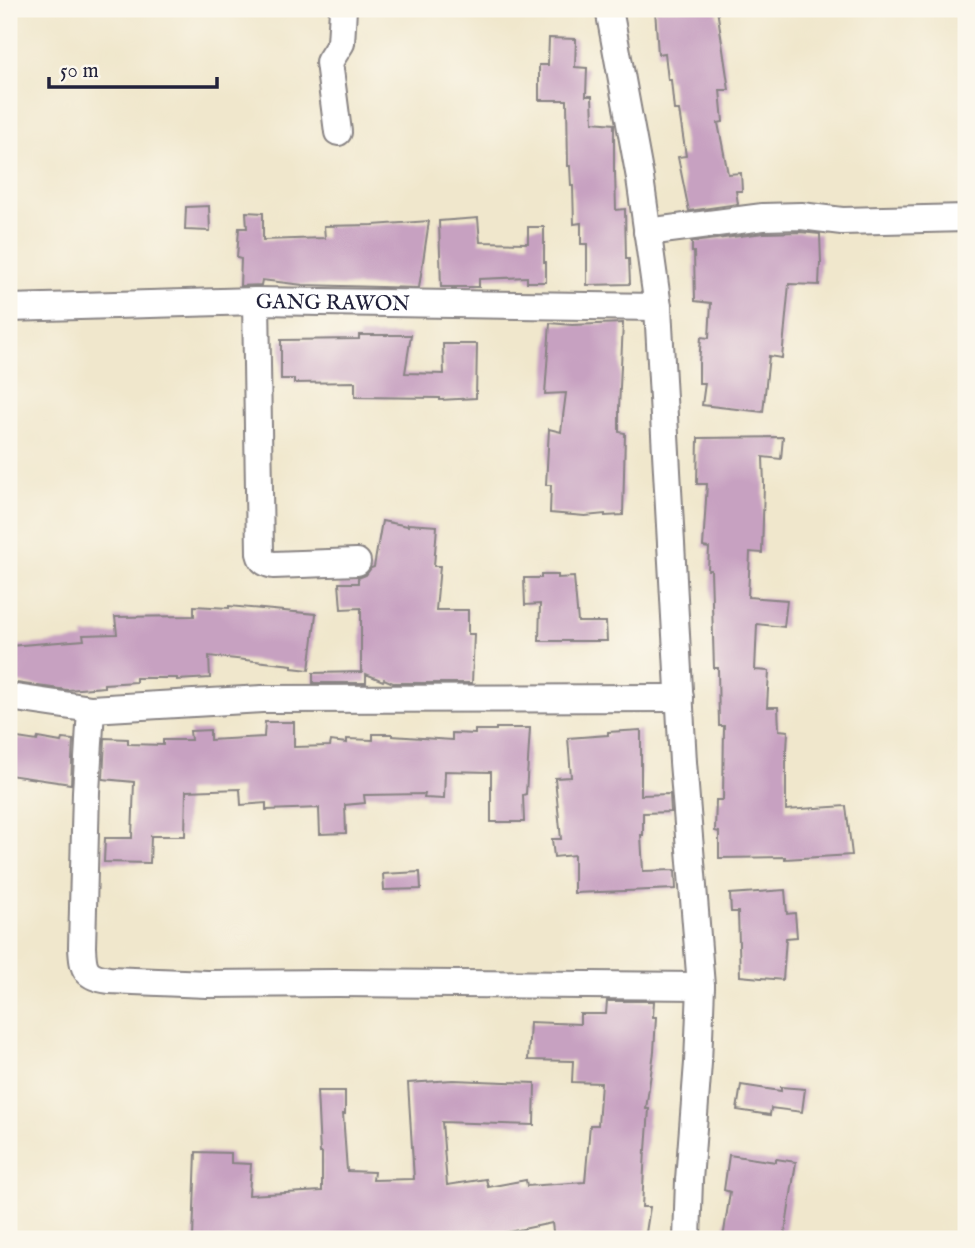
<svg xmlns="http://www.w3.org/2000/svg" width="975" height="1248" font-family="'IM FELL English',serif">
	<rect width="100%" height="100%" fill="#fbf7ec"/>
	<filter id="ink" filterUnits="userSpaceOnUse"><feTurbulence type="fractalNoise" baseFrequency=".0143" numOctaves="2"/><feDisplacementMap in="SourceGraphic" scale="14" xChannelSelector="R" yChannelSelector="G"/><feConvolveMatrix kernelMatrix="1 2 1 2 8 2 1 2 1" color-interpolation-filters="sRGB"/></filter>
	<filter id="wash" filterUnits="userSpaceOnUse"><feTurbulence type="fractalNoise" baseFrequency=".00686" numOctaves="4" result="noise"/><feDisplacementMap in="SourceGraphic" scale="28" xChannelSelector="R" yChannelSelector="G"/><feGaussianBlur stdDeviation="1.57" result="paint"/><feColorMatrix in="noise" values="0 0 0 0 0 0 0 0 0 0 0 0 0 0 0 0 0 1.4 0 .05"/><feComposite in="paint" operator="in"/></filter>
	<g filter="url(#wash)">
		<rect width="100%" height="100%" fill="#f0e7cc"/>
		<g id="blocks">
			<path fill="#c7a1c1" d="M655,9h62l12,81h-9l3,32 -5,1 10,51 13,-1 1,18h-6l2,13 -49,7 -11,-54 8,-1 -7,-46h-5l-3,-30h-3l-3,-27 -7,1z
				M549,38l27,1 -1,28 12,1 -1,28h6l1,26 21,2v48h1l1,38 9,-1 1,50h3l1,25 -43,1v-41h-6v-21l-7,1 -1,-38h-2l-1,-20h-2l-1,-66h-28v-35h9z
				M209,206l1,25 -25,-1 1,-23z
				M246,212l17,1v27l62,-2 -1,-12 49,-1 56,-4 -10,67 -116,-3 -41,-5 -1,5 -21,1 1,-27 -4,-1 2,-30h8z
				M478,218l2,24 48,1v-16h16v35h2v20h-19v-5l-48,2v8h-38l-2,-66z
				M800,232l20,2 1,29h-1l-1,22 -30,-1 -7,74 -13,-2 -6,56 -61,-7 3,-22h-6v-20l2,-26 8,1 2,-35 -16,-2 -1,-49h-2v-10l72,-9z
				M550,323l22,2 51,-2 -4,86v23l6,1 -2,82 -18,1v-2l-20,2 -35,-3 1,-28h-5l3,-56 12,3 5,-39 -21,1z
				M359,335h52l-6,38 39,1 -1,-30h34l-1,54 -36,2v-2l-85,-1v-15l-61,1v-4h-13v-39l78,-1z
				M783,437l-2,22 -18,-2 1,28 -2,68 -12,-1 -2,45 39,3 -3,27 -27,-3 -2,46 14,1 -2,36h11l1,23 9,1 -1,19h-1v60l60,-4 6,49 -67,4v-2l-66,1v-26l-4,-1 1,-31h7l1,-74h-5l-1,-58h-4l-3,-98h-3l1,-22 -6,-1 4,-63h-10l1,-46z
				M382,521l26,5v-2l29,2 -3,40h6l-4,44h32v24h6l-2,49h-79l-9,-4 -1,2 -17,-7v9h-53v-10l50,-1 -2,-1v-63l-20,1 -2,-26h19v-5l8,-3 5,-7 3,-1z
				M541,575h17v3l16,-1 4,45h28l1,19h-68l1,-37 -15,1 -1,-27h17z
				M194,606l35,2v-2l87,8 -7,56 -17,-2v-3l-83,-9 1,22 -33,2v-2h-41v4l-32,2v3l-37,3 -58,-8v-36l75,-6 -1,-5 34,-1 -2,-17 79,-1z
				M265,722h29v25l36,-1 1,-5 16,2v-4l26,1v-6h19v2l60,4v-7l23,1v-4h21v-2h34l-4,66 -3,1 1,27h-33v-50l-46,-1 -1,28 -20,-1 1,-4 -61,1 1,8 -20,2 1,28 -26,1 -1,-26 -53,2v-7l-25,2 -1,-16 -54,2 -1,45h-34l-1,27 -46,-1 1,-24h27l2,-56 -31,-3 2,-41 23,1v5l35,1v-5h28l-1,-9 20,-1v10l54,-3z
				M641,730v65l29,-1 1,18 -28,1v22h-2l2,36 32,-1 1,19 -102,4v-38l-20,2 -2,-18h9l-6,-61 16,-1 -3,-39 40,-3v-3z
				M11,737l26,4 1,-3 23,4 1,-3 11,1 -2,44 -62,-9v-22z
				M420,872l1,17 -37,1 -1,-16z
				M785,890l2,24 8,-1 2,24 -11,1 -3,42 -43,-4 -2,-64h-7l-1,-18z
				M607,1001h47l-1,16h3l-2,35 -8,57h3l-3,41h-1l-3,57h8l-5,32h-64v-2l-27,2 -2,-16 -58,12v4h-213v-7l-28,7h-60l3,-87 35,1v10l20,1 -2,31 73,-4v-38h-2l-3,-62h28v23h-2l4,57 27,1 -1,8 41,-1 -6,-96 45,-3 82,3 -1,42 -92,-3 5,63 39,-6 2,8 38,-7 1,6 58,-4 5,-57h8l3,-42 -29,-1 1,-21 -45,-1 2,-38 50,2v-10h26z
				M741,1085l40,6v-4l24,2 -3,23 -31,-4 -1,7 -33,-5z
				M729,1155l47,7v-3l20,3 -12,77h-61l7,-47 -6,-2z"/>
		</g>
	</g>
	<g filter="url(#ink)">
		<use href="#blocks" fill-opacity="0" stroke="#898484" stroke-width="2"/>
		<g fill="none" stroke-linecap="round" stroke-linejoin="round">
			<defs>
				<g id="minor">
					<path d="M609,9l31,169 18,129 25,455 18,224 -3,77 -9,117 -2,59"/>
					<path d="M338,132l-9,-70 12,-19 2,-34"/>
					<path d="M647,232l116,-15 38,-1 41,5 124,-3"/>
					<path d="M256,301l4,252c2,8 5,10 13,12l84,-3"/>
					<path id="s1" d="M9,308l247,-7 402,6"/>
					<path d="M9,697l82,12 171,-10 418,-1"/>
					<path d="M91,709l-5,83 -4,155c1,23 3,29 27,33l98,4 130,-1 364,3"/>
				</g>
			</defs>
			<use href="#minor" stroke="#898484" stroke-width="30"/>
			<use href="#minor" stroke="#fff" stroke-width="26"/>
		</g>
	</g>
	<g text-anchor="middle" stroke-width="7" stroke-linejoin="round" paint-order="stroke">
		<g font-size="21" fill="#22223b" stroke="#fbf7ec">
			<text dy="7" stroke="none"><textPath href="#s1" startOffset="324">GANG RAWON</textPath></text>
		</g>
	</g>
	<rect width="975" height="1248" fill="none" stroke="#fbf7ec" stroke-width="35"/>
	<path d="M49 77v10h168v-10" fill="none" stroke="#22223b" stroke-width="3.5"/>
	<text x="60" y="77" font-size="21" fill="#22223b" stroke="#fbf7ec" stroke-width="5" paint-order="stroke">50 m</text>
</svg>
